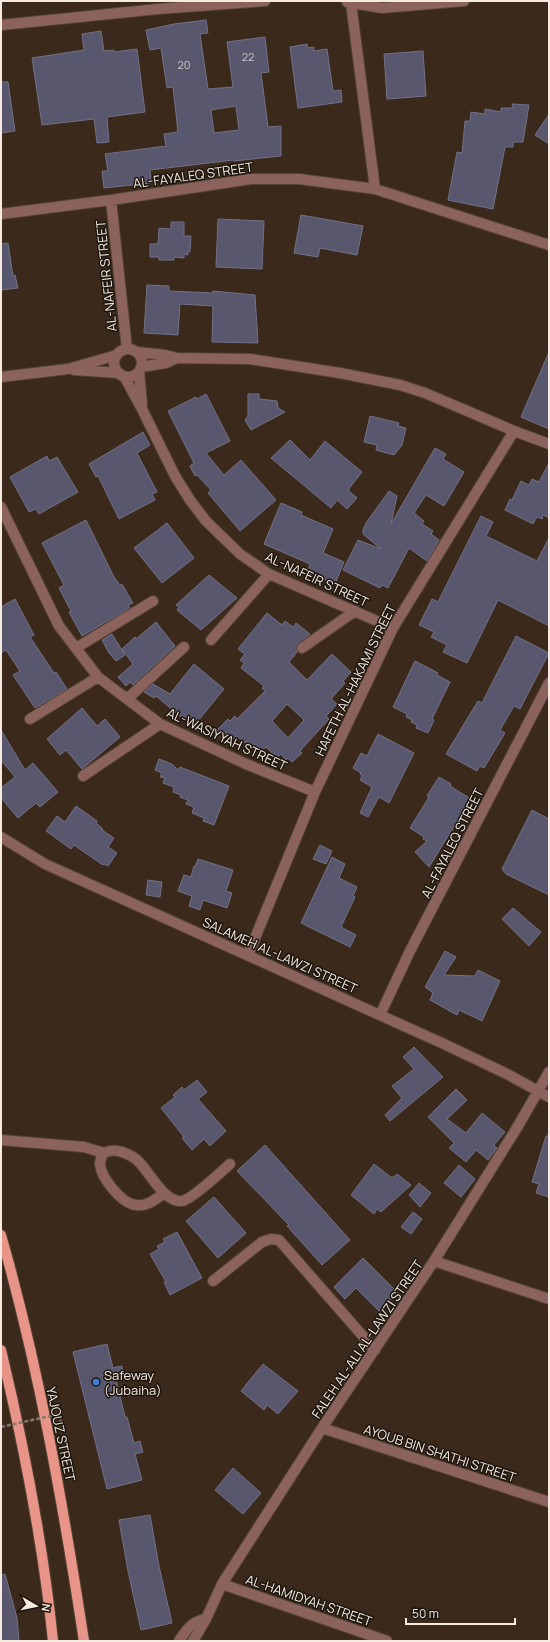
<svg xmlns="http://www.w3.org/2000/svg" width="550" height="1642" font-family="Manrope,sans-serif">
	<rect width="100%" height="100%" fill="#3b2a1b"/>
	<path fill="#58576d" stroke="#727188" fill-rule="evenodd" d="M206,20l2,13 -8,1 8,55 25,-2 -6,-45 38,-5 4,35 -8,1 7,54 13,-1v30l-47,5v-1l-84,10 1,13 -47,5 -2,-17h6l-3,-17 61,-8 -2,-12 14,-2 -5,-45 -6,1 -6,-40 -11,2 -4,-20 28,-6zM236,106l3,24 -25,3 -3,-23z
		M101,31l3,20 10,-1v2l23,-3 8,63 -38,5 2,25 -12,1 -3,-24 -52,6 -10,-67 52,-8 -2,-16z
		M307,44l1,4 6,-1v4l13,-2 6,42 8,-1 1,12 -44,6 -8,-61z
		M423,51l3,45 -39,3 -3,-45z
		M1,82h7l7,49 -14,2z
		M512,104l17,1 -6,37h-10v5h-8l-12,62 -45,-9 9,-48 5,1 3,-32h5l1,-9 14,2v-5l16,3v-4h12z
		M549,114v30l-14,-9z
		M301,215l62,11 -6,29 -37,-7 -2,9 -24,-4z
		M218,219l46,2 -2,48 -46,-2z
		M171,222h13v14h7l-1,16h-2v3l-4,-1v4l-10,-1v3h-15v-3h-9v-13h8l1,-16 12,1z
		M8,243l5,33 2,-1 3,13 -17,2v-46z
		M147,285l22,1v5l44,2v-2l42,4 3,48 -46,-1 1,-36 -33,-2 -2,31 -34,-2z
		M549,352v77l-28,-12z
		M206,394l24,47 -24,12 18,22 17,-15 35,40 -36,31 -32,-38 3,-3 -14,-15 -2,1 -5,-10 4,-3 -26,-52 28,-14 1,2z
		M248,394h11v5l18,2 1,7 7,4 -34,18 -6,-10 3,-4z
		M370,416l29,7 -1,3 8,2 -4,17 -8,10 -18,-5 1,-5 -13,-3z
		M143,432l7,13 -13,8 20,39 -5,2 3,6 -36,19 -21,-43 -2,1 -7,-13z
		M290,440l20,20 15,-19 37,31 -14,18 9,8 -10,11 -10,-9 -6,8 -60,-50z
		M435,448l11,6 -3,5 21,13 -20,34 -18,-11 -12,18 10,8 -2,3 11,7 -2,3 8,6 -12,21 -18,-13 -21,40 -6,-3 -2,3 -37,-18 15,-30 23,9 -18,-15v-4l3,-7 23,-32 8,5 -6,28z
		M47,456l2,5 8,-4 21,35 -39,22 -3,-5 -7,3 -19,-35z
		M549,463v55l-6,-3 -1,4 -5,-2 -4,7 -28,-14 5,-11 2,1 9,-19 8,4 3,-6 7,3z
		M281,503l21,9 -1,3 32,14 -10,24 21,9 -9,22 -28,-11 3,-9 -46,-20z
		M481,516l12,6 -7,14 51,25 12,-23v88l-51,-26 -31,63 -24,-11 4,-7 -16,-8 3,-5 -15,-7 13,-26 6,3z
		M86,520l28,57 6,8 2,-1 11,19 -5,2 2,3 -48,28 -13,-24 2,-1 -12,-23 5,-3 -22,-42z
		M167,523l27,35 -32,25 -28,-35z
		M209,575l28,23 -36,32 -24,-20 2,-3 -3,-2z
		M15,599l19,36 -4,2 24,36 2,-1 11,17 -32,19 -22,-33 7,-4 -14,-21 -5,3v-46z
		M267,613l15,12 3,-4 8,6 3,-4 14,11 -14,11 1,7 -8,10 18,18 25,-26 19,18 -8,9 2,2 -14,16 6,5 -11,12 3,3 -29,32 2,2 -10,9 -4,-4 -2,2 -5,-6 -3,3 -3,-4 -1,2 -8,-8 -5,5 -5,-5 -2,2 -8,-8 -1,2 -8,-7 -3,3 -5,-4 -3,3 -9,-8 11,-11 2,2 5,-5 2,3 28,-28 -3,-3 2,-2 -23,-18 3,-5 -4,-3 5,-6 -7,-5zM287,704l17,16 -16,18 -16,-17z
		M156,622l19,24 -42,39 -3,-3 -4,4 -8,-9 15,-13 -11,-15 13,-12 1,2z
		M112,634l13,21 -9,6 -7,-8 -7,-13z
		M516,636l33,17 -29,56 -6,-3 -14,24 5,3 -21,35 -4,-2 -3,5 -31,-17 32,-53 4,2z
		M415,661l23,12 -1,2 13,7 -18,37 2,1 -6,13 -12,-5 1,-3 -6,-3 1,-2 -6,-3 1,-3 -14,-7z
		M194,664l30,25 -31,38 -37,-31 -2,2 -10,-6 9,-8 17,10z
		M82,708l15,18 8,-7 15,18 -38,32 -16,-19 -6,5 -13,-16z
		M1,730l24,40 8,-7 25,29 -18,15 -4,-4 -18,15 -17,-20v-10l14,-11 -14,-17z
		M378,734l36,19 -25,50 -10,-6 -11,20 -8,-4 12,-26 -12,-7 2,-4 -2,-2 1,-1 -8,-5 8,-15 6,3z
		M159,759l13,5 6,6 2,-3 49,19 -15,39 -11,-4 1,-3 -12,-5 2,-6 -8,-3 2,-4 -8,-3 1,-2 -8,-3 1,-5 -11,-4 2,-5 -5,-1 2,-4 -7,-3z
		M439,777l12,7 -1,2 21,13 -42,68 -14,-15 12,-11 -4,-2 1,-2 -14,-9 19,-31 -2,-1z
		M76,806l21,15 -1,2 7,6 -1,1 12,8 -6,9 9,6 -9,13 -4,-2 -1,1 -29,-20 -3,4 -25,-18 11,-15 8,6z
		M532,810l17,9v76l-43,-21 -4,-5z
		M320,845l12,6 -6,13 -13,-5z
		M332,857l13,7 -6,14 18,9 -4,9 2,1 -14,30 15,8 -6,12 -49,-24z
		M198,859l35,11 -7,21 6,2 -5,15 -24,-8 -3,10 -11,-4 3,-10 -14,-5 6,-16 7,2 3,-11 1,1z
		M148,880l14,2 -2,15 -14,-2z
		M513,908l28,24 -12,14 -27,-27z
		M445,951l11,6 -12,18 31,1 3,-6 22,11 -18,40 -23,-11 -2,5 -27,-15 3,-7 -8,-6z
		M414,1047l29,30 -53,44 -5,-6 17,-17 -10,-12 22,-17 -11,-12z
		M197,1080l10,12 -9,7 28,32 -16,15 -6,-7 -12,11 -10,-12 2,-1 -23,-29 14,-11 -2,-2 9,-8 2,3z
		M456,1089l11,11 -20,19 19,14 16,-20 23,19 -11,13 3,3 -9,12 -12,-10 -10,12 -17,-14 5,-5 -26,-26z
		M546,1136h3v61l-13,-4 3,-9 -7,-2z
		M265,1145l85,95 -28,25 -35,-39 2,-1 -52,-54z
		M374,1164l18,14 5,-4 14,11 -30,27 -4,-3 -3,5 -23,-19z
		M459,1165l16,14 -14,18 -17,-14z
		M419,1183l12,10 -11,14 -11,-12z
		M214,1197l32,36 -28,25 -32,-37z
		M413,1212l9,7 -11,15 -10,-7z
		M177,1232l25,46 -32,17 -6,-13h2l-16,-28 9,-5 -2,-3 8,-4 -2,-3z
		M363,1258l35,35 -19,18 -23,-23 -11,11 -11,-12z
		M107,1344l6,24 9,-2 2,11 -8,2 9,38h2l7,26 6,-2 3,11 -8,2 7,26 -35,9 -34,-137z
		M263,1364l35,27 -20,23 -11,-9 -3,5 -23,-19z
		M233,1468l28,25 -18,21 -28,-24z
		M150,1515l9,51 13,57 -31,7 -13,-59 -9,-51z
		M5,1574l12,44 2,23h-18v-66z"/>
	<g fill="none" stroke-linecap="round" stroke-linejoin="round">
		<defs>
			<path id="minor" d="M347,2l35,6 82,-7
				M351,3l24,186
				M1,25l157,-16 107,-8
				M111,200l16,149
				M1,214l110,-14 140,-21h48l76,10 174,56
				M114 363a14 14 0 1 1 28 0a14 14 0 1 1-28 0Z
				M137,352l28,3 12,3 73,1 90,14 60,12 25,8 89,38 35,13
				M141,367l25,-4 11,-5
				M74,370l45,3
				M139,371l3,34
				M124,376l18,33 33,67 15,24 16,21 34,33 29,20 124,54
				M1,377l67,-8 49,-14
				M1,507l58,119 39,51 62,47 86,40 69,28
				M211,640l58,-66
				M76,648l77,-47
				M302,648l53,-37
				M127,699l57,-52
				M30,719l68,-42
				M83,776l77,-52
				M1,837l44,27 399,180 63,30 42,23
				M248,955l67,-163 78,-164 121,-197
				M380,1015l30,-64 139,-268
				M1,1140l83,7 20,6
				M164,1193c-8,6 -17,14 -28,12 -14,-1 -35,-27 -36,-41 0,-4 2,-8 4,-11 7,-3 11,-3 18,-1 6,2 12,5 16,9 11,10 26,42 44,40 9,-1 39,-29 48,-37
				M434,1261l115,38
				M213,1281l49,-39 9,-3 8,1 96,110
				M322,1428l227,74
				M222,1584l165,57
				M179,1641c8,-12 12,-19 27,-22
				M193,1641l13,-22 16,-35 100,-156 112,-167 84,-135 31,-54"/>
			<path id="major" d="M1,1235c38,133 62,269 83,406
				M1,1350c23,96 42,193 52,291"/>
		</defs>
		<use href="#minor" stroke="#554537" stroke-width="12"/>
		<use href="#major" stroke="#554537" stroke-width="12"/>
		<path stroke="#88796c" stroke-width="2.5" stroke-dasharray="4 2" stroke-linecap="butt" d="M59,1414l3,13"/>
		<use href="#minor" stroke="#8c635c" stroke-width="10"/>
		<use href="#major" stroke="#e99489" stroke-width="10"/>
		<path stroke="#88796c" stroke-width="2.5" stroke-dasharray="4 2" stroke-linecap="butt" d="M1,1427l58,-13"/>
	</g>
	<circle fill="#3f7fe0" stroke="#1c150e" stroke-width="1.5" cx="96" cy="1382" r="4"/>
	<g text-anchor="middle" stroke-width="3" stroke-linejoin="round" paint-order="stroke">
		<g font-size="11" fill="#cec5c4">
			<text x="248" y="61">22</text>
			<text x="184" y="69">20</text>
		</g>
		<g font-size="13" fill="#f6eae1" stroke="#1c150e">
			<text transform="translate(193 175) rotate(-8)" y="5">AL-FAYALEQ STREET</text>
			<text transform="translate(106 276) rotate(-96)" y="5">AL-NAFEIR STREET</text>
			<text transform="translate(317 579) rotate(25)" y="5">AL-NAFEIR STREET</text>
			<text transform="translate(355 680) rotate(-64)" y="5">HAFETH AL-HAKAMI STREET</text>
			<text transform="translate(227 739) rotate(25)" y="5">AL-WASIYYAH STREET</text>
			<text transform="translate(452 843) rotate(-63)" y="5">AL-FAYALEQ STREET</text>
			<text transform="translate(280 955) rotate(24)" y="5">SALAMEH AL-LAWZI STREET</text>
			<text transform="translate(367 1339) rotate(-56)" y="5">FALEH AL-ALI AL-LAWZI STREET</text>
			<text transform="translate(61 1434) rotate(78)" y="5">YAJOUZ STREET</text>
			<text transform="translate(440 1453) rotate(18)" y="5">AYOUB BIN SHATHI STREET</text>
			<text transform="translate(309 1600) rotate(19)" y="5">AL-HAMIDYAH STREET</text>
		</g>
		<g font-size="13" fill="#f6eae1" stroke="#1c150e" text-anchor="start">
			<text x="104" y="1380">Safeway<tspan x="104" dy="15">(Jubaiha)</tspan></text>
		</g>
	</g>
	<rect width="550" height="1642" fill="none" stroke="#f6eae1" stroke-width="4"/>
	<g transform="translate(36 1606) rotate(99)" stroke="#1c150e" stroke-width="3" paint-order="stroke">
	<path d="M0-3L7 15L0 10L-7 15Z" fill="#f6eae1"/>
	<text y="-6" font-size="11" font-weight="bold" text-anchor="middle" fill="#f6eae1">N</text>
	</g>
	<path d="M406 1618v6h109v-6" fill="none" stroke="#f6eae1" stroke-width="2"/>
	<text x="412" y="1618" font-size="12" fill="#f6eae1" stroke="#1c150e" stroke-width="3" paint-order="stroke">50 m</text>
</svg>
